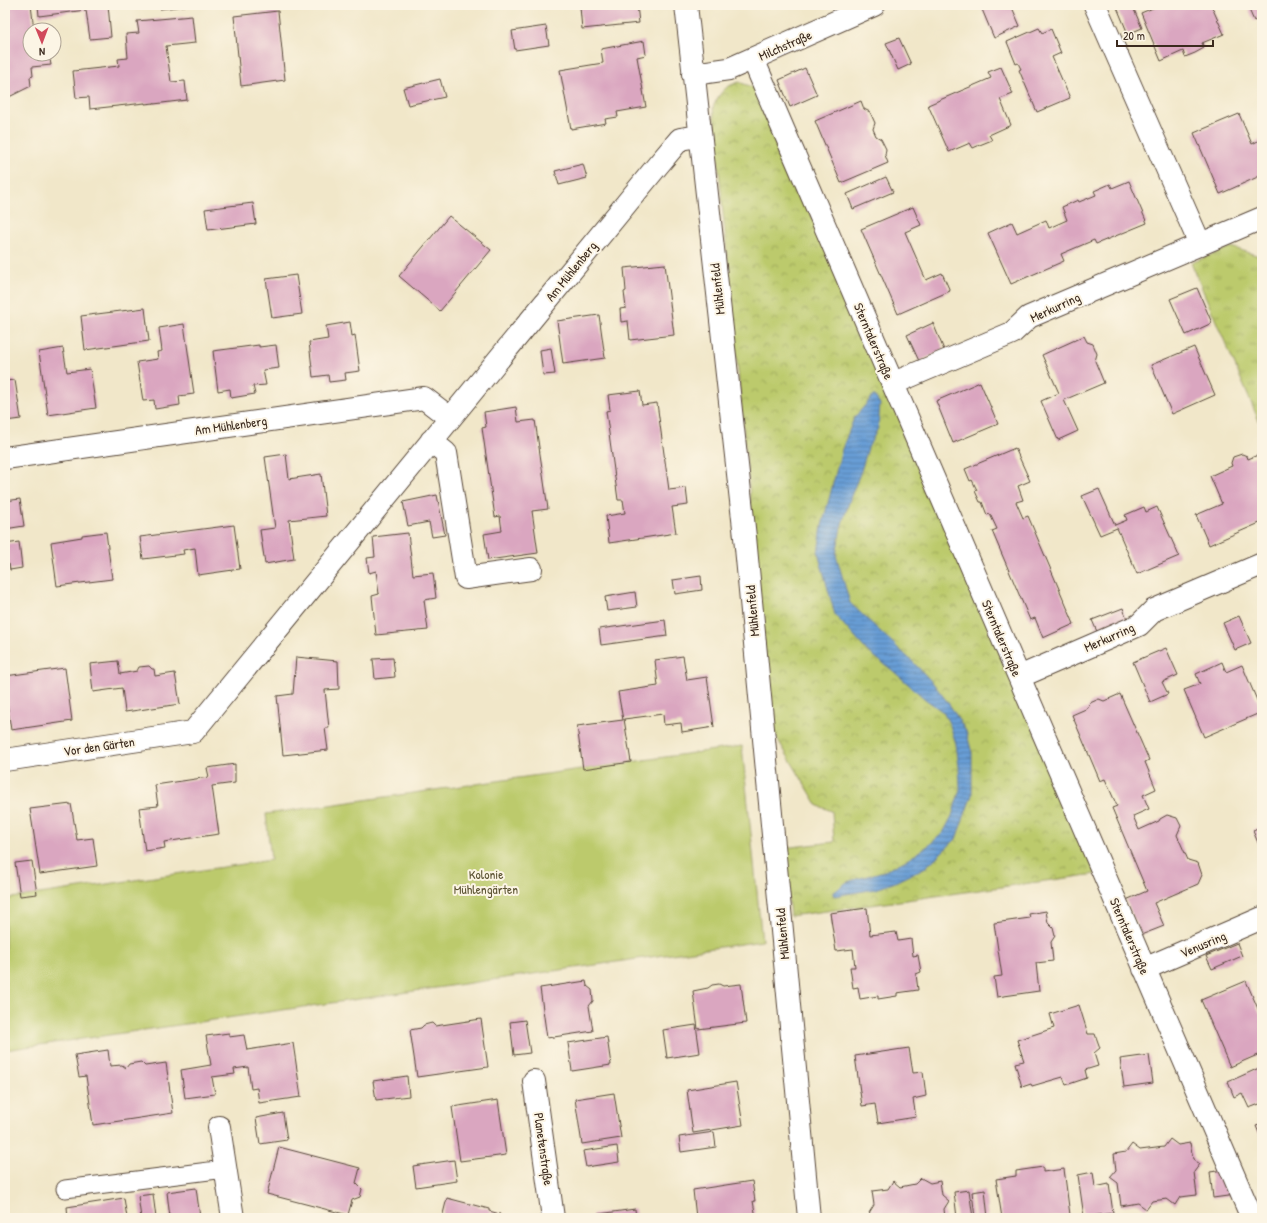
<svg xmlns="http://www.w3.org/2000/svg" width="1267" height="1223" font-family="'Patrick Hand',sans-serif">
	<defs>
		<pattern id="grass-tufts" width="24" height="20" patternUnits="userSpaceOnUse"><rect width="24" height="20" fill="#bcca6c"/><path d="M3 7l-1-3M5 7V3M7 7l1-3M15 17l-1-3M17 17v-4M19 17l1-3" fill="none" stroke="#9aa458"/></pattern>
		<pattern id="park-crowns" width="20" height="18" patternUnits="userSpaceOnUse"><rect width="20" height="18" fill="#bcca6c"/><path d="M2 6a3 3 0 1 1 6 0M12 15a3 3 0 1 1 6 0" fill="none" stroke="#9aa458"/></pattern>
		<pattern id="water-rules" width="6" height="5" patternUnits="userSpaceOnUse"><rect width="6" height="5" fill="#689dd5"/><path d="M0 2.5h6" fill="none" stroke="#5780ac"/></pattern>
	</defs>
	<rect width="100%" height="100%" fill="#fcf5e5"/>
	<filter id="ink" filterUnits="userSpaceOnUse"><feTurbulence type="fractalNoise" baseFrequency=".025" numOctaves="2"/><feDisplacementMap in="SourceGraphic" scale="8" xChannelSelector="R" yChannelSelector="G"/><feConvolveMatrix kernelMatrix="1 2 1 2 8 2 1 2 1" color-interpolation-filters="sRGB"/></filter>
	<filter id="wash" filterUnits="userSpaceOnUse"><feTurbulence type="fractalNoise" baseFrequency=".012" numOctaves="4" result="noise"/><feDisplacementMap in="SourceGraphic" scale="16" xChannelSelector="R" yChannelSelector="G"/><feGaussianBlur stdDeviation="0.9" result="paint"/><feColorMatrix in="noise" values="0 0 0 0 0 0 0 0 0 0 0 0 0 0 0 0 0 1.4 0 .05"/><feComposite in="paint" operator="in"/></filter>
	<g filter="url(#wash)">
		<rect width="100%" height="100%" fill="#f1e7c9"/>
		<path fill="url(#grass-tufts)" stroke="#7c7a45" d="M1231,247l31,10v171l-71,-165z"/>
		<path fill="url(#park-crowns)" stroke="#7c7a45" d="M739,82l18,7 339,785 -306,42 -7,-68 51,-6 -2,-31 -14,-5 -46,-76 -59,-623c7,-14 10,-20 26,-25z"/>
		<path fill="#bcca6c" stroke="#7c7a45" d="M742,746l20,195 -757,109v-151l266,-39 -5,-46z"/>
		<path fill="url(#water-rules)" stroke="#52647a" d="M874,395l6,9 -2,24 -10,20 -7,23 -10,25 -10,31 -5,28 14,48 63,59 20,21 16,21 17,27 6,22v42l-16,44 -30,28 -33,16 -17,6 -42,7 -1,-3 14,-11 40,-12 23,-12 19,-13 14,-12 9,-17 8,-27 -1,-22 -3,-23 -6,-19 -7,-13 -18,-13 -33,-29 -25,-19 -32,-36 -17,-62 4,-27 20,-77 12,-31z"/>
		<g id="blocks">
			<path fill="#daa6c0" d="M5,5h26l3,25h-4v24h19l2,11 -19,2 1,9 -3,1 1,9 -26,13z
				M38,5h70l3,32 -21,2 -4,-29 -47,6z
				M160,5h25v1l-25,3z
				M585,5h52l2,18 -57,6 -2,-22h6z
				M984,5h27l9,21 -26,12 -13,-31z
				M1116,5h16l10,23 -14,6z
				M1160,5h51l13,29 -22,9 2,5 -9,5 -10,4 -2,-6 -22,10 -20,-48z
				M1247,5h15v12l-8,4z
				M278,11l7,69 -44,6 -7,-70z
				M192,16l3,27 -29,3 5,36 14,-1 2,19 -33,4v-1l-9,1v-1l-55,6 -1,-12 -13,1 -3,-27 46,-5 -1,-7 10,-1 -2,-24 13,-1 -2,-12z
				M546,26l3,19 -34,5 -3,-19z
				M1039,28l3,5 9,-4 10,24 -9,4 18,41 -33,14 -18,-42 2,-1 -3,-6 -2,1 -9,-22z
				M899,38l12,26 -13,6 -12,-27z
				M644,41l2,14 -9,2 9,50 -29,5 1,5 -13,2 1,4 -35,6 -11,-59 43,-7 -2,-14z
				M1001,67l12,27 -13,5 11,26 -22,10 3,5 -10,4 -9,4 -3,-5 -21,9 -21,-47 63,-27 -3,-6z
				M805,68l12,27 -27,12 -11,-27z
				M440,79l5,18 -37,8 -5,-17z
				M861,101l3,8 6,3 5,11 -2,6 3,7 5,3 5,10 -1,6 3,8 -47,20 -26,-62z
				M1239,114l13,30 10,-5v36l-42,19 -26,-61z
				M583,164l4,14 -28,7 -4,-14z
				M886,177l7,15 -40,17 -6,-15z
				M1129,181l18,42 -51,21 -2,-4 -33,14 3,7 -53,23 -23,-51 24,-11 5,11 29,-13 3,8 18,-8 -5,-13 16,-7 1,2 17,-7 -2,-4 16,-7 2,4z
				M253,203l3,21 -48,6 -3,-21z
				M913,207l8,18 -16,7 21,48 16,-7 8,18 -52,23 -37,-85z
				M449,216l42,34 -51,61 -41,-35z
				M665,264l9,71 -44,5 -2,-19 -7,1 -1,-13 6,-1 -2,-16 2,-1 -2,-23z
				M296,275l6,39 -30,4 -6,-39z
				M1197,288l15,35 -26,12 -16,-36z
				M145,308l4,33 -64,9 -4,-34z
				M599,315l6,43 -42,6 -6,-43z
				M350,322l2,14 3,-1 5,36 -15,2 1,7 -17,2 -1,-7 -15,2 -4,-35 19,-3 -2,-13z
				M933,323l11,27 -25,11 -12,-26z
				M184,324l10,70 -15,2 1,9 -25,4 -1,-9 -11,1 -6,-39 21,-3 -1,-7 5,-1 -3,-23z
				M1084,336l3,6 6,2 4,10 -2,7 9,22 -40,17 14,31 -20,9 -17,-39 18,-8 -17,-38z
				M259,345v2l17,-2 3,23 -16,2 3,15 -13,1 2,8 -24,4 -1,-9 -12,2 -5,-40z
				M1194,347l21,48 -43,19 -21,-49z
				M63,348l4,24 23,-3 6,39 -48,7 -9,-63z
				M551,348l4,26 -12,1 -3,-25z
				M15,380l6,39 -16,2v-40z
				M980,382l18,42 -45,19 -17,-42z
				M640,391l2,14 15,-2 12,87 17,-2 2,17 -16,2 4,26 -67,10 -3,-27 19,-3 -2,-13h-5l-12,-89 4,-1 -2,-15z
				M516,407l2,15 17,-2 13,89 -16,2 6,42 -50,7 -4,-26 18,-3 -2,-15 -5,1 -13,-89 4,-1 -2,-15z
				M1015,448l15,33 -12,5 5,14 -7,2 7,16 5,-2 46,108 -31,14 -8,-20 -5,2 -38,-89 5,-2 -7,-15 -3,1 -5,-13h-2l-5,-11 2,-1 -5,-10 -2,1 -5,-12z
				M286,454l3,25 32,-5 5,42 -37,4 5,39 -29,5 -5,-34 15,-2 -10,-71z
				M1242,454l5,2 1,3 10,-4 4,8v59l-53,23 -13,-30 26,-11 -12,-28 22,-10 -1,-3 2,-6z
				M1099,489l16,36 12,-5 -2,-5 19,-8 2,5 11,-5 22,49 -42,18 -20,-46 -17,7 -18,-39z
				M437,495l8,40 -13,2 -3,-15 -21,4 -5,-24z
				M20,499l4,27 -19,3v-28z
				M234,525l6,44 -42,6 -3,-27 -12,2 1,4 -41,5 -3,-22z
				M106,532l6,47 -55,7 -6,-44 31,-5v-2z
				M408,533l5,42 20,-2 3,25 -12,2 4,30 -52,5 -4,-39 7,-2 -3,-23 -7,2 -2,-15 8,-1 -2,-20z
				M19,542l3,26 -12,2 -1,-6 -4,1v-21z
				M701,576l1,14 -27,4 -2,-14z
				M635,592l2,15 -30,4 -2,-14z
				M1123,608l5,14 -30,12 -6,-14z
				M1239,616l12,27 -16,7 -12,-27z
				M665,620l2,16 -66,9 -2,-16z
				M1166,648l12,27 -16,7 6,12 -18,8 -17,-40z
				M683,656l4,24 20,-3 7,50 -32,5 -1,-9 -17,2 -1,-11 -39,5 7,43 -48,7 -6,-43 46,-6 -5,-28 40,-6 -3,-26z
				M296,657l42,4 1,28 -14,1 4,38h-4l3,22 -45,5 -6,-59 16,-2z
				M393,658l2,19 -20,2 -2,-20z
				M118,661l2,13 17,-3 2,-4 10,-1 3,3h2l1,7 20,-3 5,31 -55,8 -3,-24 -29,4 -3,-28z
				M1222,662l4,10 16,-7 20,47 -58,25 -20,-47 16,-6 -4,-10z
				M65,668l7,53 -61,9 -5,-34 -1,1v-21z
				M1120,694l29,66 -4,2 11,27 -13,6 6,14 -16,7 6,14 20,-9 1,-2 7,-4 10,3 4,8 -4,9 11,25 10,3 4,12 -4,9 -44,19 10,23 -23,9 -15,-35 21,-9 -35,-83 5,-2 -12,-27 -5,2 -28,-66 16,-7 2,-5 9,-4 5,2z
				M235,764v19l-23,3 7,48 -55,8 1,6 -20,3 -6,-43 19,-2 -3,-21 54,-8 -2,-9z
				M71,804l6,36 16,-2 4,28 -57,8 -10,-65z
				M1262,827v25l-9,-21z
				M32,861l5,33 -17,2 -5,-33z
				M867,908l3,27 26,-3 2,9 13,-2 2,17 5,-1 3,17 -5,2 2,16 -21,3v3l-19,3v-3l-18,3 -2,-12 -5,1 -3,-21h5l-2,-18 -17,2 -6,-38z
				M1046,911l2,12 5,5 2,8 -4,6 2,19 -17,2 3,28 -42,6 -3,-20 8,-1 -8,-53 36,-5 -1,-4z
				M1237,943l5,13 -30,13 -6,-13z
				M586,981l1,5 5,4 1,11 -4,5 4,25 -46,7 -7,-50z
				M1246,981l16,37v35l-32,14 -29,-67z
				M719,984l4,2 18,-2 5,39 -48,6 -5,-38 15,-3 4,-3z
				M1079,1005l9,29h7l5,14 -6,5 4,13 -13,4 2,8 -21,7 -3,-8 -31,9 -1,-2 -9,3 -7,-24 9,-2 -7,-21 37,-12 -4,-14z
				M481,1019l7,48 -71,10 -7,-47 11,-2 3,-3 8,-2 3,3z
				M525,1020l5,33 -16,2 -4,-33z
				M696,1025l4,28 -33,5 -4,-28z
				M229,1033v4l15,-2 3,15 46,-7 8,54 -42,6 -2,-15 -6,1 -3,-22 -14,2 1,5 -23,3 3,17 -30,4 -4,-28 30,-5 -5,-29z
				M607,1037l4,28 -39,6 -4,-28z
				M909,1048l4,25 10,-1 3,24 -13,3 3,18 -38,6 -3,-19 -13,2 -7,-50z
				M108,1050l2,16 12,-1 4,3 3,-4 12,-2 4,4 21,-3 7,50 -80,12 -7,-49 -7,1 -4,-22z
				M1149,1055l4,28 -29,4 -4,-28z
				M1259,1068l3,7v28l-13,5 -7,-15 -8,4 -6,-15z
				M407,1076l2,20 -33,4 -3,-19z
				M736,1082l7,43 -50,8 -6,-43z
				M614,1093l7,45 -39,6 -7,-45z
				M498,1100l8,55 -46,6 -8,-54z
				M283,1113l4,27 -27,4 -4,-26z
				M1262,1124v16l-6,-14z
				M714,1132l2,15 -35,5 -2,-15z
				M1170,1139l8,6 12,-2 3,16 7,5 -6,8 3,23 -17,2 -5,8 -8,-6 -15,2 -6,8 -8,-6 -17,3 -3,-23 -8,-6 6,-7 -2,-16 12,-2 6,-8 8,6 24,-3z
				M617,1146l2,16 -33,5 -3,-16z
				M279,1147l81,21 -4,15 6,6 -2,8 -8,3 -4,15 -81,-21z
				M454,1160l3,21 -41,6 -3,-21z
				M1043,1167v5l21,-3 6,46 -21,3h-47l-6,-39 20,-3v-5z
				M1224,1170l11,25 -22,3 -3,-26z
				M1093,1172l2,15 14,-3 4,29 -29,4 -6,-42z
				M921,1178l9,5 10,-2 2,14 7,6 -5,8 1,9h-69l-7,-5 5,-8 -2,-14 16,-2 5,-8 7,6 15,-3z
				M752,1181l3,20h-2l3,17h-60l-3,-28z
				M196,1188l4,29 -30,1 -3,-26z
				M969,1190l4,28h-16l-3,-26z
				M985,1190l3,28h-13l-3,-26z
				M153,1194l3,24h-15l-3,-22z
				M124,1198l3,20h-59l-1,-11z
				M447,1198l42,11v2l11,3 -1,4h-57z
				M635,1209l1,9h-43l-1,-3z"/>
		</g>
	</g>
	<g filter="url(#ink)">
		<use href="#blocks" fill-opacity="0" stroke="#564638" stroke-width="1"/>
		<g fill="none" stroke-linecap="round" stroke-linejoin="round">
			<defs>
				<path id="service" d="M65,1189l160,-20"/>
				<path id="minor" d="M686,5l59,532 64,681
					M1095,5l105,239
					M753,59l499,1159
					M693,74l36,-5 145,-64
					M892,382l9,-2 111,-47 17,-16 233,-99
					M431,441l15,12 20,125 65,-9
					M5,458l419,-60 26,20
					M1019,677l120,-52 15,-15 108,-46
					M5,760l188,-28 465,-567 22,-26 19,-3
					M1144,969l118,-51
					M534,1081l19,137
					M219,1127l14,91"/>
			</defs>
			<use href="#service" stroke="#564638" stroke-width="19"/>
			<use href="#minor" stroke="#564638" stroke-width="24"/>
			<use href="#service" stroke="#fff" stroke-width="17"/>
			<use href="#minor" stroke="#fff" stroke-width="22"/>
		</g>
	</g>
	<g text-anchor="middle" stroke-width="4" stroke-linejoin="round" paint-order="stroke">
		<g font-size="13" fill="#3b2a1e" stroke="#fcf5e5">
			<text transform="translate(785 45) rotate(-24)" y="5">Milchstraße</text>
			<text transform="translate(571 271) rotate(-51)" y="5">Am Mühlenberg</text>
			<text transform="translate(717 289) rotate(-96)" y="5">Mühlenfeld</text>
			<text transform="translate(1055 307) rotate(-25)" y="5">Merkurring</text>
			<text transform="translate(874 341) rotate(67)" y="5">Sterntalerstraße</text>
			<text transform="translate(231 425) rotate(-8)" y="5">Am Mühlenberg</text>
			<text transform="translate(752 611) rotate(-95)" y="5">Mühlenfeld</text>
			<text transform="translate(1109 637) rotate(-24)" y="5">Merkurring</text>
			<text transform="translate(1002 638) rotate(67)" y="5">Sterntalerstraße</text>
			<text transform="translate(99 746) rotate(-8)" y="5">Vor den Gärten</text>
			<text transform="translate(782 934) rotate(-95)" y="5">Mühlenfeld</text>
			<text transform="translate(1130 936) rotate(67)" y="5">Sterntalerstraße</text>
			<text transform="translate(1203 944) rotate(-23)" y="5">Venusring</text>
			<text transform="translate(544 1149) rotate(82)" y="5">Planetenstraße</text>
		</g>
		<g font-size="13" fill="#5b5232" stroke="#fcf5e5">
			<text x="486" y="879">Kolonie<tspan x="486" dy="15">Mühlengärten</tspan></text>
		</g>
	</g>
	<rect width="1267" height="1223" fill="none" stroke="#fcf5e5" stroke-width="20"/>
	<g transform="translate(42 42) rotate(179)"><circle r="19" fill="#fcf5e5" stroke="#afa495"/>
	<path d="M0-3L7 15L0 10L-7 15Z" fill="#d1495b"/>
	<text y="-6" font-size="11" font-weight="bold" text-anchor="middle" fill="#3b2a1e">N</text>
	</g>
	<path d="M1117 40v6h96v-6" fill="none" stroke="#3b2a1e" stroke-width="2"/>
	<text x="1123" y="40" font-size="12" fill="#3b2a1e" stroke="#fcf5e5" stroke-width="3" paint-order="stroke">20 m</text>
</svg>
